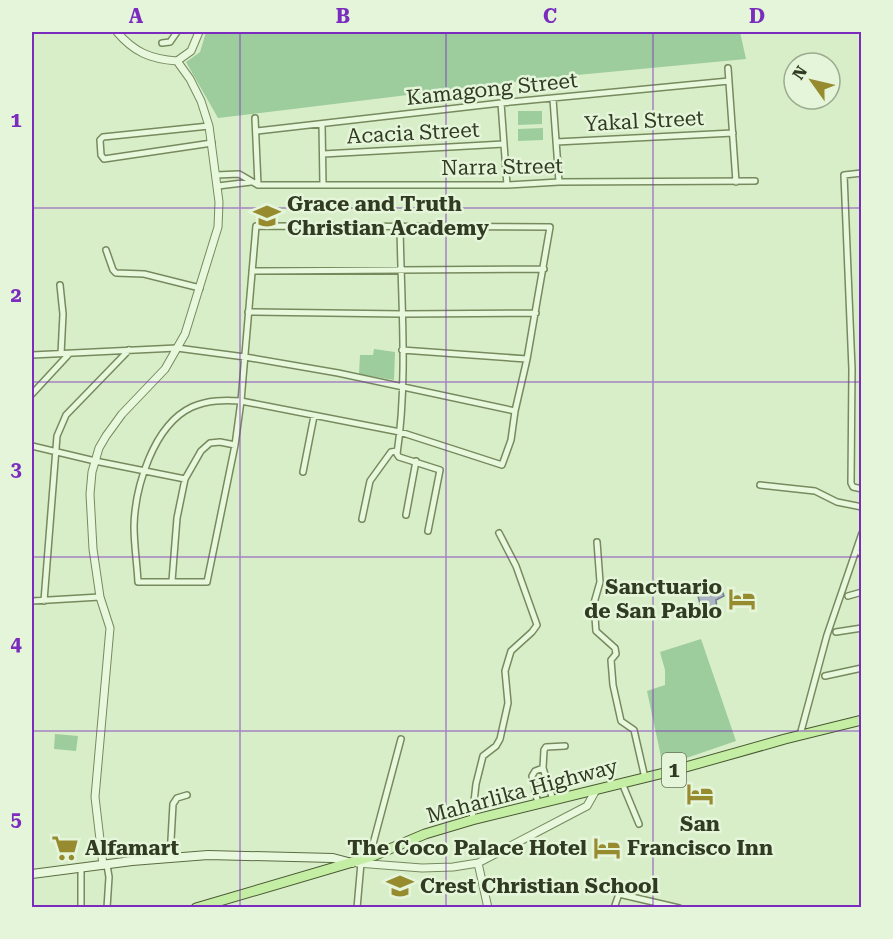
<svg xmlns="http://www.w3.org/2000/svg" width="893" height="939" font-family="'Roboto Serif',serif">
	<rect width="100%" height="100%" fill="#d8eec9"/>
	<path fill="#9dcc9d" d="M206,32h534l6,27 -190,18 -338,41 -32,-56 14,-10z
		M518,111h24v13l-24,1z
		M543,128v12l-25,1v-12z
		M374,349l21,3 -1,28 -35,-6 1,-19h13z
		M701,639l35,102 -73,25 -16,-75 18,-6v-15l-5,-18z
		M55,734l23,2 -2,15 -22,-2z"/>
	<path fill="#aab4c2" stroke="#707c90" stroke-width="1.5" d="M719,583l5,13 -8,4 1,11 -12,4 -3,-3 -5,-20 4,-5 3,1z"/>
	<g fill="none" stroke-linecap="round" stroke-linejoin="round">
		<defs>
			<path id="minor" d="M162,43l8,-1 7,-10
				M728,68l8,114
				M553,99l6,83
				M501,103l6,82
				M255,118l3,67
				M322,124l1,61
				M209,126l-106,11 -3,3 1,15 3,4 108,-16
				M257,131l244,-28 228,-22
				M556,142l177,-9
				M323,154l181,-10
				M862,173l-18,2 8,194 -1,114 2,4 9,2
				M216,175l23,-1 19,11h249l52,-3 196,-1
				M218,186l33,-4
				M400,225c1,76 8,154 -3,229l2,3 41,13 -12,61
				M106,250l7,20 3,3 28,1 56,14
				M252,271l292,-2
				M60,285l3,29 -2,40
				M248,312l154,2 134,-1
				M402,350l125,9
				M32,355l145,-7 68,9 93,16 177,38
				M32,394l37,-40
				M32,446l63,15 90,18
				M303,472l11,-56
				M760,485l55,6 22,11 25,5
				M406,515l10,-54
				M362,519l8,-38 21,-29 6,-1
				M597,542l3,40 -6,21 2,28 19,17 1,6 -5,6 2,25 8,36 13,9 11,48
				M860,553l2,-1
				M172,581l5,-63 8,-39 16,-28 9,-8 10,-1 15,3
				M207,582l28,-137 6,-44 15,-175 294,1 -23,132 -12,52 -4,29 -9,25 -102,-33 -159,-31c-17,-1 -33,-1 -49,6 -39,18 -57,81 -58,119 0,19 3,37 4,56h69
				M848,596l14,-4
				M32,601l68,-4
				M44,601l13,-165 9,-21 63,-65
				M836,632l26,-4
				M825,676l37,-8
				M800,735l27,-100 35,-102
				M543,768l10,32
				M622,783l17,41
				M538,804l-6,-28 3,-5 8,-3 1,-18 2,-3 19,-1
				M472,820l4,-36 7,-28 13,-10 4,-7 8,-36 -3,-32 6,-20 21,-19 5,-7 -21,-59 -17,-33
				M373,856v-12l28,-105
				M170,858l3,-54 4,-6 10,-3
				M81,908v-39
				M107,908l2,-31 -2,-12
				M357,908l4,-45
				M614,908l5,-14 60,14"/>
			<path id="tertiary" d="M177,61l14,-10 8,-19
				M357,863l65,5 31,-1 25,-4 109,-57 9,-16
				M478,863l10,45
				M103,865l-8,-68 15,-169 -10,-31 -7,-48 -3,-55 2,-22 7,-24 7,-12 16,-22 43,-45 20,-35 33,-107 1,-25 -10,-76 -8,-25 -11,-22 -13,-18c-27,-2 -43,-9 -60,-29"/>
			<path id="secondary" d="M32,874l100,-13 76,-6 125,3 19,5"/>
			<path id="primary" d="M196,908l177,-52 52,-22 47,-14 196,-48 117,-33 77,-19"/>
		</defs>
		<use href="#minor" stroke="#778a5e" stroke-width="8"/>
		<use href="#tertiary" stroke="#778a5e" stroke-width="9"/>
		<use href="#secondary" stroke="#5b6c41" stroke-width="10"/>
		<use href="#primary" stroke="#4a5832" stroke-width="11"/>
		<use href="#minor" stroke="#e8f8dd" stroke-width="5"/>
		<use href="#tertiary" stroke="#e8f8dd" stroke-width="7"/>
		<use href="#secondary" stroke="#e8f8dd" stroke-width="8"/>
		<use href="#primary" stroke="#c3eea3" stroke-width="9"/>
	</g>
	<path fill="none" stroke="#7b2cbf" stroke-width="1.5" stroke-opacity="0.55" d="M240,32v876M446,32v876M653,32v876M32,208h830M32,382h830M32,557h830M32,731h830"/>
	<defs>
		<symbol id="school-bare" viewBox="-9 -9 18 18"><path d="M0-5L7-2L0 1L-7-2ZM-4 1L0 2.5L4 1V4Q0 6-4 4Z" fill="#978b30" stroke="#e4f5d9" stroke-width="2.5" paint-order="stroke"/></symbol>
		<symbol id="hotel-bare" viewBox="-9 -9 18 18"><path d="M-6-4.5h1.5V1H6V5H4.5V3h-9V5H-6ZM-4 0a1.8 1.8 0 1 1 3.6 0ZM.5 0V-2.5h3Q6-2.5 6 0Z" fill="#978b30" stroke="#e4f5d9" stroke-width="2.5" paint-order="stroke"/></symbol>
		<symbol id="supermarket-bare" viewBox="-9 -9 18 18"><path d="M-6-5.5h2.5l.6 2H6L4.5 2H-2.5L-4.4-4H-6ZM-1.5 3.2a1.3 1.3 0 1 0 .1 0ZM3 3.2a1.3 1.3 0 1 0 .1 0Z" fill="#978b30" stroke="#e4f5d9" stroke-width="2.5" paint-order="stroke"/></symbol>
	</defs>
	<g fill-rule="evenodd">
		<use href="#school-bare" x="248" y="197" width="38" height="38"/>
		<use href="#hotel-bare" x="723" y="580" width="38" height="38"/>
		<use href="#hotel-bare" x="681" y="775" width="38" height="38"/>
		<use href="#supermarket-bare" x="46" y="829" width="38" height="38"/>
		<use href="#hotel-bare" x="588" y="829" width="38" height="38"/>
		<use href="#school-bare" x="381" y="867" width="38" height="38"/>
	</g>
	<g text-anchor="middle" stroke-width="5" stroke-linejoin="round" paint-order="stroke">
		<rect fill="#e4f5d9" stroke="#677358" stroke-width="1.5" x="662" y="753" width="24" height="34" rx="4.5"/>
		<g font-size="20" font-weight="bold" fill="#313b21">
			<text x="674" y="777">1</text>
		</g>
		<g font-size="21" fill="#313b21" stroke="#e4f5d9">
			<text transform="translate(492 89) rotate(-6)" y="7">Kamagong Street</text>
			<text transform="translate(644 121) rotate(-3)" y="7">Yakal Street</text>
			<text transform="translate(413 133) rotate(-3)" y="7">Acacia Street</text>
			<text transform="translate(502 167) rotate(-1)" y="7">Narra Street</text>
			<text transform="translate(522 791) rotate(-15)" y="7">Maharlika Highway</text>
		</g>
		<g font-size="21" font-weight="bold" fill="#313b21" stroke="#e4f5d9" text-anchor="start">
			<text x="287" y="211">Grace and Truth<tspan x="287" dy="24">Christian Academy</tspan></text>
			<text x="722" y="594" text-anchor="end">Sanctuario<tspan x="722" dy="24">de San Pablo</tspan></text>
			<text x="700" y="831" text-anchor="middle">San<tspan x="700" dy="24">Francisco Inn</tspan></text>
			<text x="85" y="855">Alfamart</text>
			<text x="587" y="855" text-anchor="end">The Coco Palace Hotel</text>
			<text x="420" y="893">Crest Christian School</text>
		</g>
	</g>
	<rect width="893" height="939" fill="none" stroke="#e4f5d9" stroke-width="66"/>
	<g transform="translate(812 81) rotate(304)"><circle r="28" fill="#e4f5d9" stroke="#9cab8f" stroke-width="1.5"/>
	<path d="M0-4.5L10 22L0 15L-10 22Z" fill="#978b30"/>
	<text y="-9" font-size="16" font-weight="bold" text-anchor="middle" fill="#313b21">N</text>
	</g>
	<rect x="33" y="33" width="827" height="873" fill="none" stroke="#7b2cbf" stroke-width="2"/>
	<g font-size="20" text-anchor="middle" font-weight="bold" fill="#7b2cbf">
		<text x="136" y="23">A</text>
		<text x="343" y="23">B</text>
		<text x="550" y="23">C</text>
		<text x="757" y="23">D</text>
		<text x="16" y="127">1</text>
		<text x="16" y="302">2</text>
		<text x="16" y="476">3</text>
		<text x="16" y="651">4</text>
		<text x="16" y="826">5</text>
	</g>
</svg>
